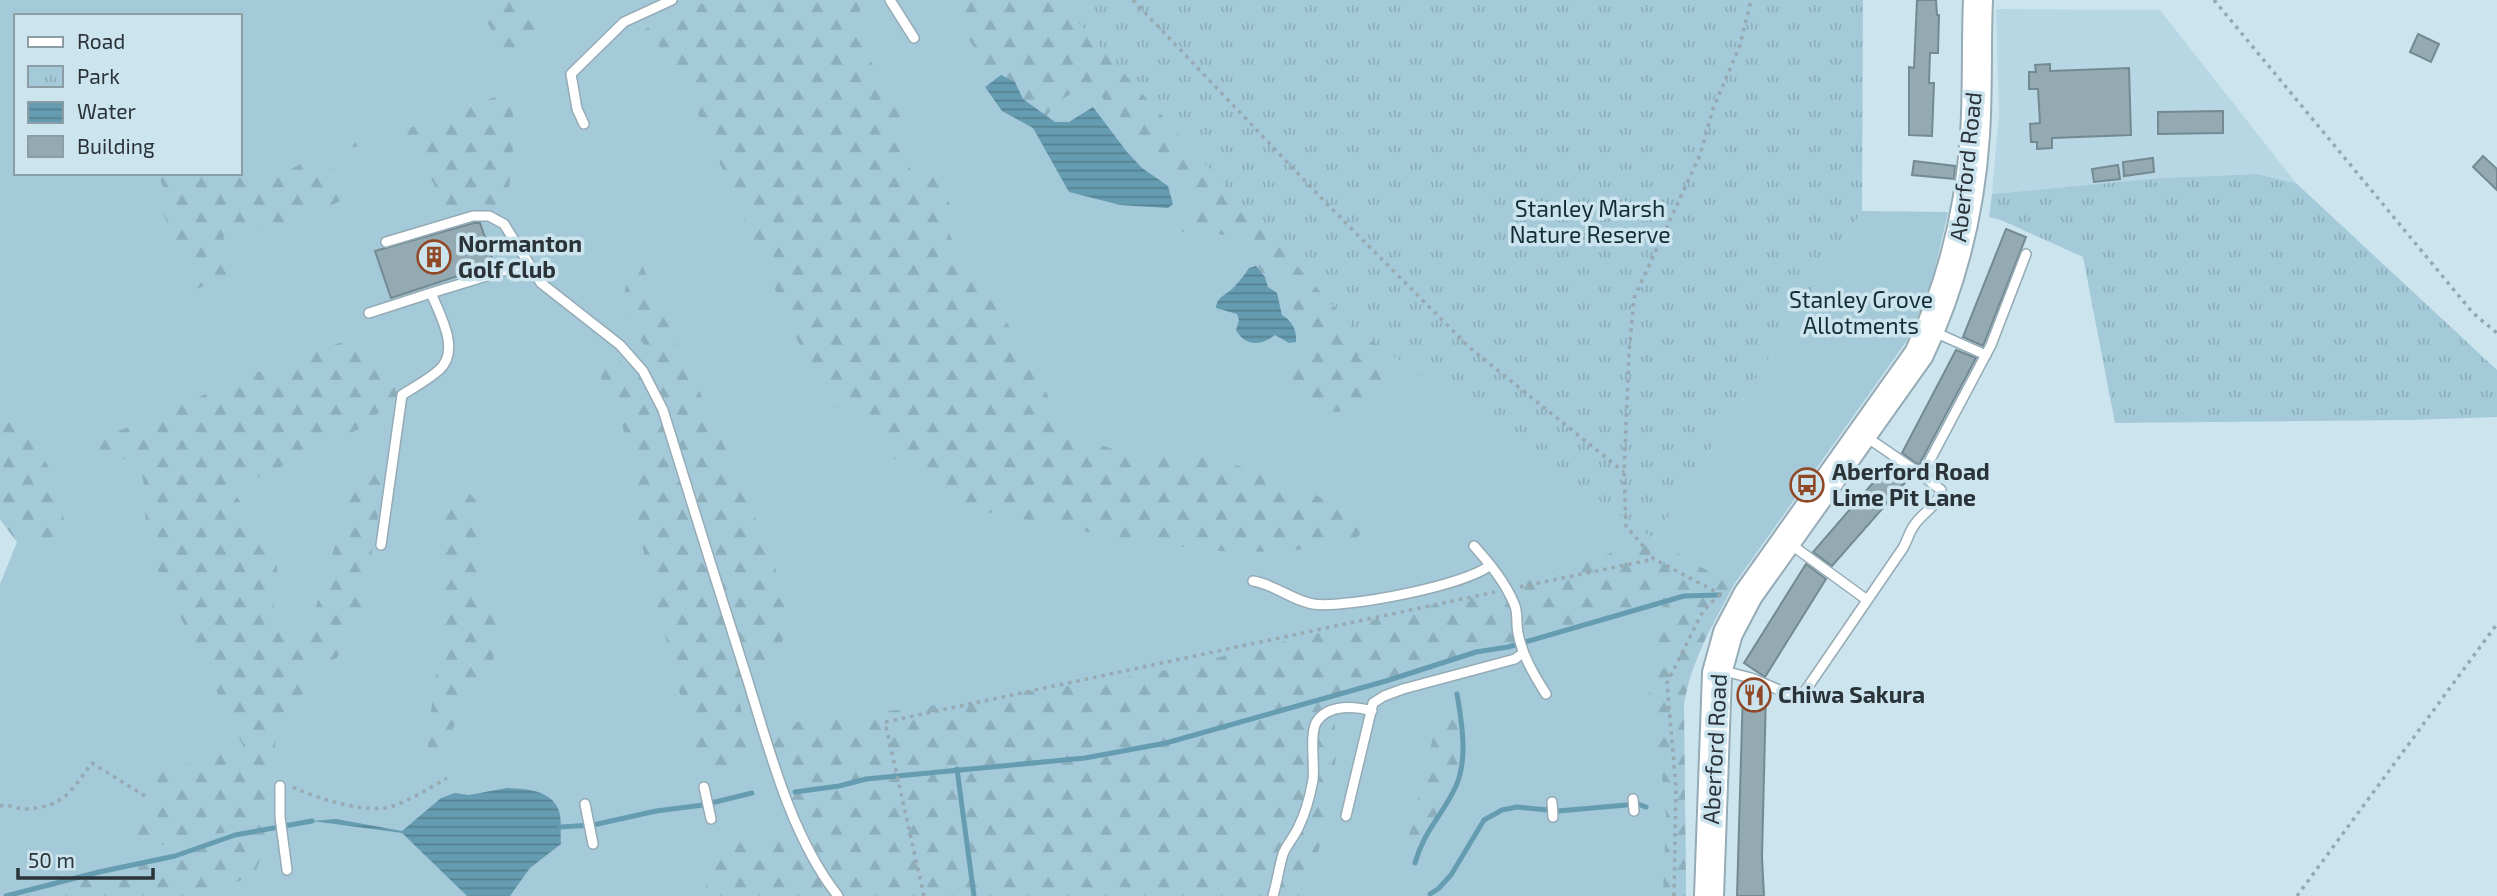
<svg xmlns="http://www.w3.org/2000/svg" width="2497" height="896" font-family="'Exo 2',sans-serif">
	<defs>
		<pattern id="forest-firs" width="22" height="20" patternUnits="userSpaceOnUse" patternTransform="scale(1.75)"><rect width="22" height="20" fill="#a4cad9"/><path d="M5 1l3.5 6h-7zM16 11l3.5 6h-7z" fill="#8daebb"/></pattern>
		<pattern id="park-tufts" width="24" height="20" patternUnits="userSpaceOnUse" patternTransform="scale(1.75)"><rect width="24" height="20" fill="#a4cad9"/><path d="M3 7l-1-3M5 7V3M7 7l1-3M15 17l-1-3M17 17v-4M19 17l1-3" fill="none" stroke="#8daebb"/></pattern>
		<pattern id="water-rules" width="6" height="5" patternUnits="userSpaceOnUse" patternTransform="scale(1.75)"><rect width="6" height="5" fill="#669cb1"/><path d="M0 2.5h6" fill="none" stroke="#548091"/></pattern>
	</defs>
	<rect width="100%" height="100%" fill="#cce4ee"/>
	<path fill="#b8d7e4" d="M1996,9l164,1 136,173 -39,-9 -97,4 -168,16 7,-81z"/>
	<path fill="#a4cad9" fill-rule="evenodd" d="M0,0h1058l596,539 208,-328 86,1 -17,74 -23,53 -175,247 -28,53 -15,36 -6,28v28l2,165h-1686v-312l17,-42 -17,-23zM16,16h224v157h-224z"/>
	<path fill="url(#forest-firs)" d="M474,0h71l-13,47 -4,7c-10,3 -16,3 -24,-3z
		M711,0h150c0,15 -6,27 0,42 11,29 40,54 46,85 5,23 -11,36 15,52l15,-3 15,34 -3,17 1,9c24,39 51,76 75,115 15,23 21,49 39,69 11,12 26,21 40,26 29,11 59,5 89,9 34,4 159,44 171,76l-12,10 -68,11 -65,-1 -87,-10 -150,-30 -27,-11 -48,-30 -20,-18 -21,-29 -25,-12 -18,-22 -16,-27 -119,-271 -13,-24 -30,-38 29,-15z
		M944,0h230l212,350 -29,7 40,25 -18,1 -30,28 -16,1 -24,-9 -27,-32 9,-14 10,3 9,-4 5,-8 -1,-10 -8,-18 -18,-15c5,-20 -12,-31 -30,-33 -5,-58 -76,-29 -111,-47 7,0 16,3 23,1 17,-3 24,-20 17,-35l-92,-101 -10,-3c-22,8 -36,22 -46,42l-23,-15z
		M509,92l6,35 -8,80 -37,-5 -30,9 -2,-18 -25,-53 -60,7 -11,9 -4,-12 13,-5 47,-7z
		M323,152l23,47 -82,33 -11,-3 -30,8 11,21 -7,5 4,11 -34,15 -34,-76 9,-6 -15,-34h83v-17l12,23 6,1 4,5z
		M634,261l8,4 101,222c17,52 61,116 33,171 -8,15 -25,29 -37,41l7,35v27l-13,10c-32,-4 -35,-17 -45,-45l-51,-201 -6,-56 -12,-61 -16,-20 -7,-35 21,4 12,18 32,3 -13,-28 -27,-38 8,-43z
		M361,335l9,33 23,-1 6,23 -2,8 -40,32 -125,60 42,61c11,28 -15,67 17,87l10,-4 13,-21 43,-139 7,-7 12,-3 6,6 -5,54 -16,85 -24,49 -22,9 -10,24 -21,26 -7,19 -7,41 1,15 8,11 -19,4 4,21 -77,9 -29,9h-16l-19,-8 -6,-8 5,-4 33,-13c3,-21 -5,-19 -8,-35l5,-4 92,-26 -97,-200 -3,-64 -3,-12 -7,-9 -10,-4 -22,1 -10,-5 -2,-9 10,-7 150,-64z
		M0,401l18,15 32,53 10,28 4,24 -9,16 -38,5 -17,-23z
		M460,494h10l5,5 4,10 1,71 16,36 -4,66 -30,24 -21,52h-10l-3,-12v-12l11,-83 -1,-46 7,-48v-46z
		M1654,539l79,47c-21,39 -41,74 -49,117l2,193h-23l3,-81 -5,-51 -13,-78 15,-84 -155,45 -32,5 -144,43 5,55 -11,75 -21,71h-603l20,-54 80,-1 -39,-112 56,-11 96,-10 239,-35 346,-84z
		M1457,694c5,29 11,65 -1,92 -13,29 -32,44 -41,77l-12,-3 40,-164z
		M273,828l-19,47 -50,21h-198l93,-24 76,-16 60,-21z"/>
	<path fill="url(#park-tufts)" d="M1058,0h805l-1,211 -208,328 -302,-212z
		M2257,174l39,9 201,187v47l-88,3 -294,3 -32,-166 -82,-37 -12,-3 3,-23 168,-16z"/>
	<path fill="url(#water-rules)" d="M1001,75l14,7 8,17 32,23h14l24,-15 34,45 15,16 26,18 5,18 -5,4 -48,-3 -51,-13 -36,-64 -31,-17 -17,-24z
		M1256,266l9,11 3,10 9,6 5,22c10,6 15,15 14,27l-7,1 -14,-8c-14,11 -29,12 -39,-5l3,-10 -2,-6 -21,-6c1,-12 11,-13 18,-21 6,-6 11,-13 15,-19z
		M507,788c19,1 45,2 52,23 3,9 1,23 2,33l-31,24 -20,28h-43l-65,-63 -90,-12 24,-2 66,12 39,-33 14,-5 14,2z"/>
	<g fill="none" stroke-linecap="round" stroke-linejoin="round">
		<path stroke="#669cb1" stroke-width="5" d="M957,769l17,127
			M795,792l44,-6 27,-7 219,-21 81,-15 220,-62 90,-29 32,-5 176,-51 35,-1
			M560,827l33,-2 63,-14 47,-6 49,-12
			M1415,863c9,-33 28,-48 41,-77 12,-27 6,-63 1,-92
			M1430,894l8,-5 13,-14 33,-55 18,-10 15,-3 41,4 80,-7 8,3
			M6,896l93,-24 76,-16 60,-21 77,-14"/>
	</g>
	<path fill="#93aab3" stroke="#748a92" stroke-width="2" d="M1917,0h19l1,15h2l-1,38h-8l-1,30h5l-2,53 -23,-1v-68l5,1z
		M2418,34l21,10 -8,18 -21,-10z
		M2050,64v7l79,-3 2,67 -79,3v10l-15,1v-7h-6l-1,-18 10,-1 -2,-34h-9v-17h7l-1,-7z
		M2223,111v22l-65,1v-22z
		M2483,156l14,13v21l-24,-23z
		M2153,158l1,14 -30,4 -1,-14z
		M1914,161l41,5 -1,13 -42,-4z
		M2118,165l2,14 -26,3 -2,-13z
		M474,223h6l14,41 -103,34 -16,-47z
		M2006,229l20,8 -43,109 -20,-9z
		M1956,350l20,8 -57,107 -17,-12z
		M1891,462l20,14 -79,90 -19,-14z
		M1806,564l20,15 -61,98 -21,-14z
		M1743,689h16l7,3 -4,165 2,39h-27z"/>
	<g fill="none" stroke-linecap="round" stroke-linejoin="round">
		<defs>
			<path id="lane" d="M890,0l24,38
				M584,124l-7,-15 -6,-35 53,-52 48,-22
				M386,242l87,-26h16l15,8 37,59 79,62 23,26 20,39c27,88 55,177 83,265 23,73 44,160 92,221
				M431,293l85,-26
				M369,313l62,-20c9,22 30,58 8,77 -11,10 -25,17 -37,25l-21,150
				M1932,331l54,24
				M1865,436l57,39
				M1789,543l78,57
				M1474,546c16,18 32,37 41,60 3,9 1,18 3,27 4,22 16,42 28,61
				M1253,581c21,3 38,19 60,23 31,5 155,-19 177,-39
				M1728,672l23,6 47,20 3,-1 102,-149c4,-7 6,-15 10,-21 8,-14 26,-21 28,-37l-19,-15 69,-130 35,-91
				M280,786v31l7,53
				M704,787l7,32
				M1633,799l1,12
				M1552,802l1,15
				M585,804l8,40
				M1346,816l27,-113 11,-7 19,-7 112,-30 8,-6
				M1273,896c4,-14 6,-28 10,-42 4,-10 12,-18 16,-28 7,-14 11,-30 14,-46 2,-16 -4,-47 4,-59 12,-17 38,-15 55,-10"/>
			<path id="primary" d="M1709,896l8,-223 11,-40 20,-38 171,-241c33,-69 51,-143 56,-219 3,-45 1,-90 3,-135"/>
		</defs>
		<use href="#lane" stroke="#95abb5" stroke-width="12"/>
		<use href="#primary" stroke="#95abb5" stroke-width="32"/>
		<path stroke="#96a9b1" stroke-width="3.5" stroke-dasharray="3.5 5" stroke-linecap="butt" d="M1133,0l194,204 143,144 154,124
			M2214,0l259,313 24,20
			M1520,587l134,-28
			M1722,595l-68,-36 -28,-33 -2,-54 5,-118 5,-56 66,-143 13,-46 27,-64 11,-45
			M293,787c21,11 77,28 100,19 19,-7 37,-18 54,-28
			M0,806c9,-3 17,4 27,3 38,-3 43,-17 65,-46l53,33
			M924,896l-39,-174 610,-130
			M1674,896l2,-108 -9,-105 36,-72 16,-16
			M2297,896l200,-272"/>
		<use href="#lane" stroke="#fff" stroke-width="9"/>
		<use href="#primary" stroke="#fff" stroke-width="28"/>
	</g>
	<defs>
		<symbol id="building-ring" viewBox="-11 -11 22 22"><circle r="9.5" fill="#cce4ee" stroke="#904826" stroke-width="1.5"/><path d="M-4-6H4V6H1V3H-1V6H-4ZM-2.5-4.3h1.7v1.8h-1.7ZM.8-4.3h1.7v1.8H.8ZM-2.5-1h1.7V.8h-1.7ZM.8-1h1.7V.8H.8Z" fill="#904826"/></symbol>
		<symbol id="bus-ring" viewBox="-11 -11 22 22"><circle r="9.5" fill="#cce4ee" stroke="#904826" stroke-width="1.5"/><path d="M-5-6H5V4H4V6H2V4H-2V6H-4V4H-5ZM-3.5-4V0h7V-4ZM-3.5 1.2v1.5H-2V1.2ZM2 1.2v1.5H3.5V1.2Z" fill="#904826"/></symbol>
		<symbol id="restaurant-ring" viewBox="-11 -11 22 22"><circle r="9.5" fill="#cce4ee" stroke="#904826" stroke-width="1.5"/><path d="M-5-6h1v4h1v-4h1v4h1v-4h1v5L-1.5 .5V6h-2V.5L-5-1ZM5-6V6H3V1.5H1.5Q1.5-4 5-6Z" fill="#904826"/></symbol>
	</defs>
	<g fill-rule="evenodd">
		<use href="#building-ring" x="415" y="238" width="38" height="38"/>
		<use href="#bus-ring" x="1788" y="466" width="38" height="38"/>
		<use href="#restaurant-ring" x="1735" y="676" width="38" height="38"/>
	</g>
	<g text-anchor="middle" stroke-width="7" stroke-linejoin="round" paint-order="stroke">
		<g font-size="23" fill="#2a3337" stroke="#cce4ee">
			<text transform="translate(1966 167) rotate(-84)" y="8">Aberford Road</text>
			<text transform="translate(1715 749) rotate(-87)" y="8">Aberford Road</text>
		</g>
		<g font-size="23" fill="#122e38" stroke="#cce4ee">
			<text x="1590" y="217">Stanley Marsh<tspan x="1590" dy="26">Nature Reserve</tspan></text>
			<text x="1861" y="308">Stanley Grove<tspan x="1861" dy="26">Allotments</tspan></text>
		</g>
		<g font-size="23" font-weight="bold" fill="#2a3337" stroke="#cce4ee" text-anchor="start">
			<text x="458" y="252">Normanton<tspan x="458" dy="26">Golf Club</tspan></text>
			<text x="1832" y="480">Aberford Road<tspan x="1832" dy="26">Lime Pit Lane</tspan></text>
			<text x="1778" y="703">Chiwa Sakura</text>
		</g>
	</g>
	<rect x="14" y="14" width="228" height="161" fill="#cce4ee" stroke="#8b9da5" stroke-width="2"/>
	<rect x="28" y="37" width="35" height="10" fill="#ffffff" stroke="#8b9da5" stroke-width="2"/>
	<text x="77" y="49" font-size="21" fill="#2a3337">Road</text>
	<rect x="28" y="66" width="35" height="21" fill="url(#park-tufts)" stroke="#8b9da5" stroke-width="2"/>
	<text x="77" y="84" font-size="21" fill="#2a3337">Park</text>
	<rect x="28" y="102" width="35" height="21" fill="url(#water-rules)" stroke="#8b9da5" stroke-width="2"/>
	<text x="77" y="119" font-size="21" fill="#2a3337">Water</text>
	<rect x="28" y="136" width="35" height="21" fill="#93aab3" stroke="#8b9da5" stroke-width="2"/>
	<text x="77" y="154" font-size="21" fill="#2a3337">Building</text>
	<path d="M18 868v10h135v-10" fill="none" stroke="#2a3337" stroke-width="3.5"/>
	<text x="28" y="868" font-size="21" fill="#2a3337" stroke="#cce4ee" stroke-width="5" paint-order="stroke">50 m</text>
</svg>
